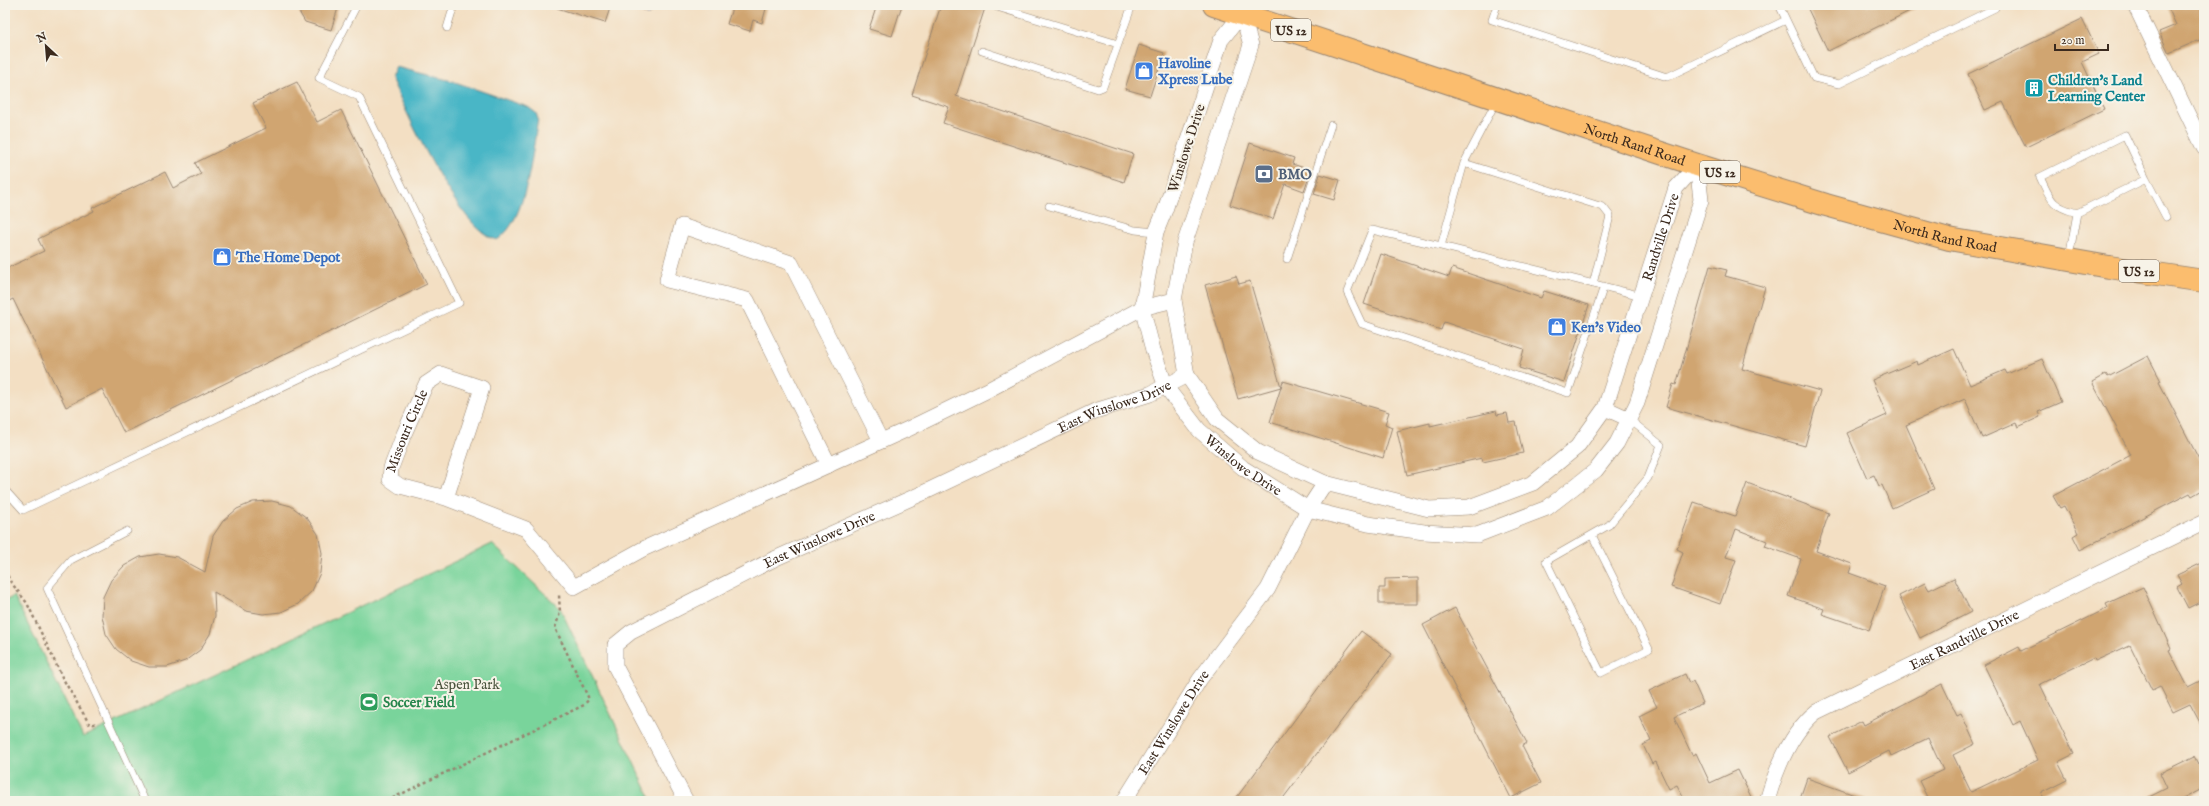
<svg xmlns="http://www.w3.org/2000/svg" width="2209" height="806" font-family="'IM FELL English',serif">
	<rect width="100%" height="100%" fill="#f7f3e8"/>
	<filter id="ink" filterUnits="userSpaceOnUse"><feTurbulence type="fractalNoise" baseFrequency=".025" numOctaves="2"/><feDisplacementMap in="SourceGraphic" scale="8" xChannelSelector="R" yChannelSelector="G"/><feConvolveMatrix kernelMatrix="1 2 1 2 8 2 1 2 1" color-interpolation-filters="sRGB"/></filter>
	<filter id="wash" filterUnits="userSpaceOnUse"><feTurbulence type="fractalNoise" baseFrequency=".012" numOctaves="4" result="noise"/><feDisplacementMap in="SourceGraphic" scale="16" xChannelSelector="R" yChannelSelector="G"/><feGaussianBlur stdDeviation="0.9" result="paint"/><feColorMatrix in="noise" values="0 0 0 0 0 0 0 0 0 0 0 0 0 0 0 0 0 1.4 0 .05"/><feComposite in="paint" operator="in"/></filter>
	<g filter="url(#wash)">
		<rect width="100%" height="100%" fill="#f3dfc3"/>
		<path fill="#79d49b" stroke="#5a7f5c" d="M492,544l68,64 92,193h-647v-200l9,-5 69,141z"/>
		<path fill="#4ab6c6" stroke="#427072" d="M396,67l56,14 76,26 8,6 2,6c-6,34 -11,102 -41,121 -39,-10 -89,-125 -106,-162z"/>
		<g id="blocks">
			<path fill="#d0a571" d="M295,5h44l-8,25 -26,-8z
				M558,5h53l-6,18 -48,-15z
				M733,5h34l-5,18 -9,-3 -3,11 -23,-7z
				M877,5h25l-10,31 -23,-7z
				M941,5h45l-30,91 177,58 -9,28 -181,-59 6,-16 -37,-12z
				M1806,5h116l-94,46z
				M2167,5h37v33l-35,15 -10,-21 17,-7z
				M2082,19l17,35 -17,8 22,47 -78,38 -23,-45 -18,8 -17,-36z
				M1139,45l25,8 -14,43 -25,-7z
				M297,82l20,40 24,-12 86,174 -303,149 -22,-44 -36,18 -53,-108 -8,4v-34l39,-18 -6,-12 56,-28 -2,-3 73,-36 8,16 28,-14 -6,-11 71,-35 -13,-25z
				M1250,143l44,15 -2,6 19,6 -7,21 -19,-7 -12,35 -43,-14z
				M1320,174l20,6 -6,20 -20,-6z
				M1381,254l68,23 3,-9 89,30 3,-7 45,14 -25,77 -45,-14 5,-19 -80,-27 -3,8 -77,-26z
				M1710,266l17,4 -2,6 40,11 -23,82 78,22 -15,55 -139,-39 7,-23 3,1z
				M1236,276l3,8 11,-3 31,106 -43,12 -33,-114z
				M1954,349l16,36 35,-15 2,4 35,-15 19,43 -23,10 2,5 -22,10 -2,-4 -34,15 -17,-39 -59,26 28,64 -42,19 -10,-23 -3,1 -5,-11 -7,3 -20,-45 40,-18 -15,-35 45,-19 1,4z
				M2148,356l13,25 -2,1 45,87v20l-12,7 -2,-3 -110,57 -7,-14 5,-3 -14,-27 -4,2 -7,-12 78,-41 -39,-73 14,-8 2,3z
				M1283,381l106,31 -4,12 7,3 -9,31 -113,-36z
				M1496,411l1,4 10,-2 2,10 7,-1 7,31 -40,9 -1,-4 -75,17 -10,-44 33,-8v3z
				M1747,483l82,30 -13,38 36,13 -3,9 36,13 -16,44 -47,-16 2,-5 -36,-13 13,-37 -36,-13 2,-5 -31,-12 -10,28 10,3 -16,44 -49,-17 12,-35 -6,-3 17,-47 41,14z
				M272,501l19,5 16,12 11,16 4,19 -2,20 -8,18 -14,13 -17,8 -18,2 -17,-3 -32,-19 1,24 -5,18 -10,16 -15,11 -18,6h-18l-18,-6 -15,-12 -10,-15 -4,-18 1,-19 8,-17 13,-14 16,-9 19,-3 18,3 28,15 8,-36 10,-15 14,-12 16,-7z
				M2204,562v38l-16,8 -11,-21 5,-3 -5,-9z
				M1418,578v26h-39v-16h6v-9z
				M1954,578l17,34 -51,26 -21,-42 26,-13 4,7z
				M2143,587l28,62 -2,1 19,37 16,-8v51l-14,-26 -17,8 -13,-26 -8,4 -22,-45 -35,16 -1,-3 -54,26 34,70 -16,8 9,18 -26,13 4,8h-116l-10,-20 24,-11 -15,-32 -37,18 -2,-5 -41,21 -18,-35 32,-16 2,4 78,-41 15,31 4,-2 14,31 -22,11 18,37 67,-32 -18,-39 -7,4 -29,-60 35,-18 2,4 87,-43 -2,-4z
				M1455,608l72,135 -5,3 19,37 -30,15 -88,-173z
				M1361,631l31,23 -111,147h-47z
				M1685,674l4,9 4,-2 10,22 -29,14 18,38 4,-2 14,30 28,-13 15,31h-68l-8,-16 -8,4 -13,-27 -4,2 -9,-19 8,-4 -12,-25 18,-9 -8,-16z
				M2195,756l4,8 5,-2v26l-25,13h-38l26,-13 -7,-15z
				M1807,778l59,21 -1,2h-66z"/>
		</g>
	</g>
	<g filter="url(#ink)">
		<use href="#blocks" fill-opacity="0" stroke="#978470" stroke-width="1"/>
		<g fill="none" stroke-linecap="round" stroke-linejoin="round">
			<defs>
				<path id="lane" d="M638,5l10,3 2,-3
					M1497,5l-5,15 175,57 119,-57
					M1779,5l35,73 25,6 156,-76v-3
					M997,7l121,37
					M447,28l7,-23
					M982,51l116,38 5,-2 29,-82
					M1497,100l-33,63 -23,83 201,50
					M1464,163l139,44 7,9 -17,68
					M2146,179l20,38
					M1049,206l86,24 21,2
					M1441,246l-69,-16 -25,62 15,32 206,69 36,-107
					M2069,258l8,-45 69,-34 -21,-44 -85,42c11,23 11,29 37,36
					M1287,259l44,-134
					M5,490l18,20 436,-207 -100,-206 -40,-19 38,-73
					M127,531l-56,29 -24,28 98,213
					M1592,535l57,114 -48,24 -55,-112 63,-36 39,-47 13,-33 -32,-26"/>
				<g id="street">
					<path d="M2135,5l69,143"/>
					<path id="s1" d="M1242,14l-21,26 -56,170 -9,22 -14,76 11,42 13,37 33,43 44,38 65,41 60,15 56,8 53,3 70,-27 49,-38 21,-27 20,-40 64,-203 -4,-35"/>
					<path id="s2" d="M1242,14l9,31 -66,197 -11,58 13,75 30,44 41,33 67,31 104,26 40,-2 64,-24 44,-36 28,-39 71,-220 21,-23"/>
					<path d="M1605,408l24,11"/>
					<path d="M829,465l-82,-165 -80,-20 15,-54 109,37 90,178"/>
					<path id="s3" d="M446,498l-46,-12 -10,-7 1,-11 13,-34 22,-50 15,-10 41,14 -36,110 80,31 48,58 69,-38 265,-120 78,-38 156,-83 32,-8"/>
					<path id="s4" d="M686,801l-71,-135v-21l16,-13 143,-73 149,-66 172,-82 55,-17 37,-19"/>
					<path id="s5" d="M1124,801l76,-122 68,-90 40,-80 17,-26"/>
					<path id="s6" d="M1767,801c9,-32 23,-68 49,-89l388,-190"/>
				</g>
				<g id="primary">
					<path id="s7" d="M1214,5l483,160 129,40 123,34 160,28 95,14"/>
				</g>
			</defs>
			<use href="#lane" stroke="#978470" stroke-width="8"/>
			<use href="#street" stroke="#978470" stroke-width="16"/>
			<use href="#primary" stroke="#978470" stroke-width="24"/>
			<path stroke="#978470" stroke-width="2.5" stroke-dasharray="3 3" stroke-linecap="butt" d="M5,570l5,11 17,22 35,74 28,48 7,-2
				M387,801l197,-96 5,-6 -34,-71 5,-15 -1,-18"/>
			<use href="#lane" stroke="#fff" stroke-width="7"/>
			<use href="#street" stroke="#fff" stroke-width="15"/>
			<use href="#primary" stroke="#fbbd6e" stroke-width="22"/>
		</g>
	</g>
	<defs>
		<symbol id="shop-square" viewBox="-11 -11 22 22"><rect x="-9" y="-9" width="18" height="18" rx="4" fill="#3f7fe0" stroke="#f7f3e8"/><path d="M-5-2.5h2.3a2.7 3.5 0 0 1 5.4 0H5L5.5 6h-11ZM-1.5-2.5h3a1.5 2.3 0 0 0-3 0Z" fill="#fff"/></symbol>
		<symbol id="building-square" viewBox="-11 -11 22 22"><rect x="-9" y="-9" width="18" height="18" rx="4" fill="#0f9aa8" stroke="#f7f3e8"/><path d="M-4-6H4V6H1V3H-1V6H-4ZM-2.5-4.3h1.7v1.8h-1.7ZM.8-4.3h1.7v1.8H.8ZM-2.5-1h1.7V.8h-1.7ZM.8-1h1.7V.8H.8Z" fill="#fff"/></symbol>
		<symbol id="bank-square" viewBox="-11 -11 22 22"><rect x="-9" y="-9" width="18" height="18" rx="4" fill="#5c6f8a" stroke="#f7f3e8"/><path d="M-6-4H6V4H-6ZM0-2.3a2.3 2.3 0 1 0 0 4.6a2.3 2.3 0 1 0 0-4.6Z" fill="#fff"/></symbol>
		<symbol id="stadium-square" viewBox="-11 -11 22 22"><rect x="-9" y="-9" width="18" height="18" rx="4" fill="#2e9e5b" stroke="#f7f3e8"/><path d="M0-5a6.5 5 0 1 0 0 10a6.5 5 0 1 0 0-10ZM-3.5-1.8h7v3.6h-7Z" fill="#fff"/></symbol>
	</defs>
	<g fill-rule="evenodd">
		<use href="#shop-square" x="1133" y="60" width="22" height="22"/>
		<use href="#building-square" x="2023" y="77" width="22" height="22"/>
		<use href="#bank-square" x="1253" y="163" width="22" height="22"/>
		<use href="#shop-square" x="211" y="246" width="22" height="22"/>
		<use href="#shop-square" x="1546" y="316" width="22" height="22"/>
		<use href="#stadium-square" x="358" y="691" width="22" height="22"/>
	</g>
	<g text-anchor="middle" stroke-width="4" stroke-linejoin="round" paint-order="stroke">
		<g fill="#f7f3e8" stroke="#73665b" stroke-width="1">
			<rect x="1271" y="19" width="40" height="22" rx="3"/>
			<rect x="1700" y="161" width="40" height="22" rx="3"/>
			<rect x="2119" y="260" width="40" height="22" rx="3"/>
		</g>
		<g font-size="13" font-weight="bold" fill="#3b2a1e">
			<text x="1291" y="35">US 12</text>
			<text x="1720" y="177">US 12</text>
			<text x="2139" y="276">US 12</text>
		</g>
		<g font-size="14" font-weight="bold" fill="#366cbe" stroke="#f7f3e8" text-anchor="start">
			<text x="1158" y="68">Havoline<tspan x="1158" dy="16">Xpress Lube</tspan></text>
			<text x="236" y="262">The Home Depot</text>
			<text x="1571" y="332">Ken's Video</text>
		</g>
		<g font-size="14" font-weight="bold" fill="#0d838f" stroke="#f7f3e8" text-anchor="start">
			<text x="2048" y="85">Children's Land<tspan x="2048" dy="16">Learning Center</tspan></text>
		</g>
		<g font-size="14" fill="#3b2a1e" stroke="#f7f3e8">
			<text dy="5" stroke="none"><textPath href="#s7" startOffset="443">North Rand Road</textPath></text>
			<text transform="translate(1186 148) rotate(-72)" y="5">Winslowe Drive</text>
			<text dy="5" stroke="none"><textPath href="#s7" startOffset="767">North Rand Road</textPath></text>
			<text dy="5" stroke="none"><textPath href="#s2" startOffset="1055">Randville Drive</textPath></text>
			<text dy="5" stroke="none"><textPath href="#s4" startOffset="728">East Winslowe Drive</textPath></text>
			<text dy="5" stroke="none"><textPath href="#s3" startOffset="111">Missouri Circle</textPath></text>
			<text dy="5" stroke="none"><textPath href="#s1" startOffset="507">Winslowe Drive</textPath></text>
			<text dy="5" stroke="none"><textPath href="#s4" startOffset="404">East Winslowe Drive</textPath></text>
			<text dy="5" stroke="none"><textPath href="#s6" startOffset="268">East Randville Drive</textPath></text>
			<text dy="5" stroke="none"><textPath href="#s5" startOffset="93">East Winslowe Drive</textPath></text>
		</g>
		<g font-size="14" font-weight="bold" fill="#4e5e75" stroke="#f7f3e8" text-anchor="start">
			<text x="1278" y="179">BMO</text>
		</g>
		<g font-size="14" fill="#4a543d" stroke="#f7f3e8">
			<text x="467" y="689">Aspen Park</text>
		</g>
		<g font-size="14" font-weight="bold" fill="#27864d" stroke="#f7f3e8" text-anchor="start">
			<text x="383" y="707">Soccer Field</text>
		</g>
	</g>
	<rect width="2209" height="806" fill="none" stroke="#f7f3e8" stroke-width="20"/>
	<g transform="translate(46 46) rotate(334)" stroke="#f7f3e8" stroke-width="3" paint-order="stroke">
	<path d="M0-3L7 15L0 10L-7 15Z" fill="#3b2a1e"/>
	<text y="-6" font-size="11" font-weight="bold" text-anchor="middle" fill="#3b2a1e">N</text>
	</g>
	<path d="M2055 44v6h53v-6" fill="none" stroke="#3b2a1e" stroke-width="2"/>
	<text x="2061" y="44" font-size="12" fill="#3b2a1e" stroke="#f7f3e8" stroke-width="3" paint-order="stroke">20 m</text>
</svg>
